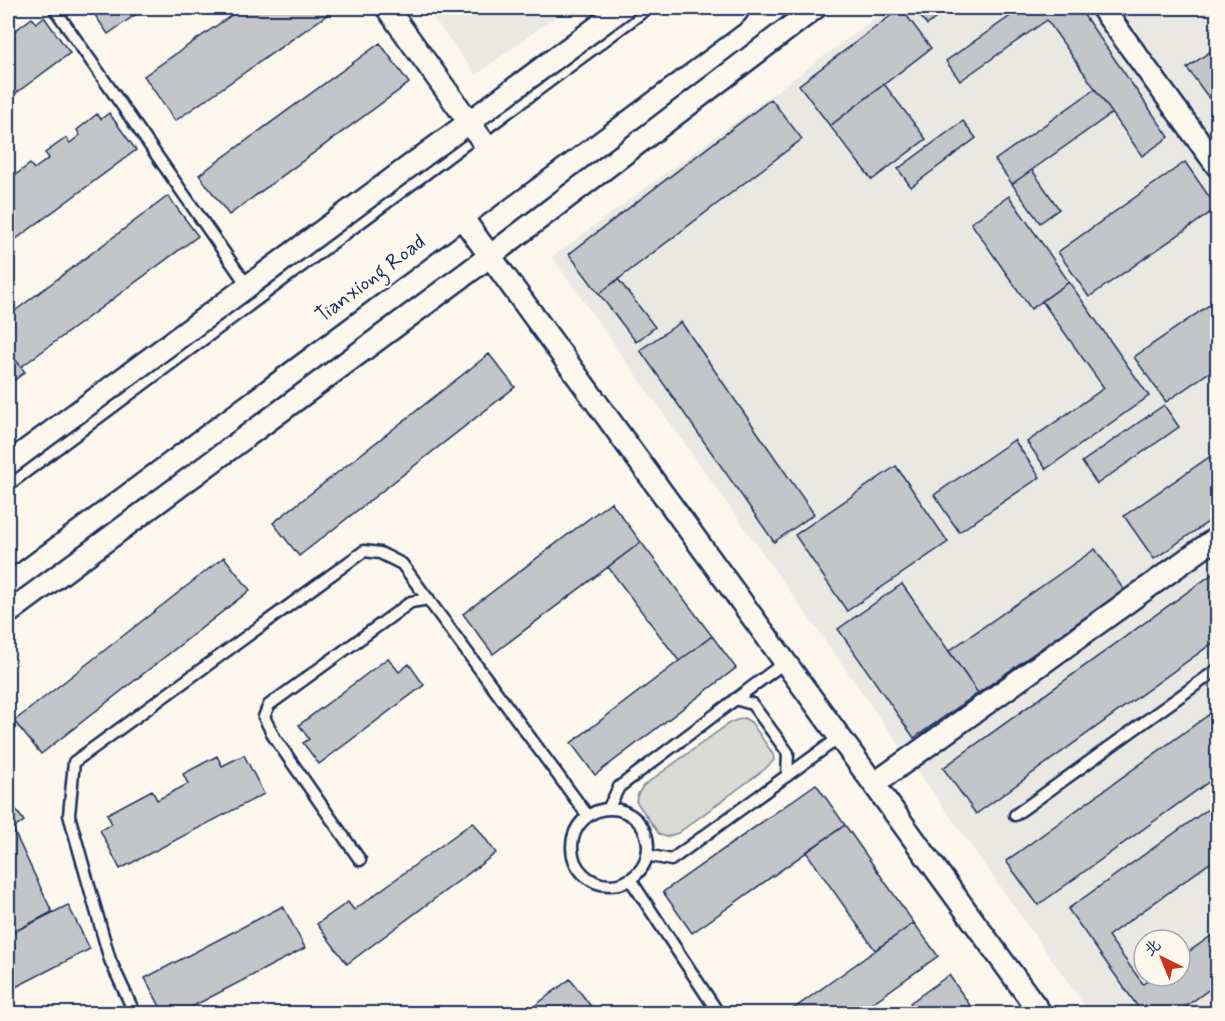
<svg xmlns="http://www.w3.org/2000/svg" width="1225" height="1021" font-family="Mynerve,'LXGW WenKai TC',sans-serif">
	<rect width="100%" height="100%" fill="#fbf7ec"/>
	<filter id="ink" filterUnits="userSpaceOnUse"><feTurbulence type="fractalNoise" baseFrequency=".0167" numOctaves="2"/><feDisplacementMap in="SourceGraphic" scale="12" xChannelSelector="R" yChannelSelector="G"/><feConvolveMatrix kernelMatrix="1 2 1 2 8 2 1 2 1" color-interpolation-filters="sRGB"/></filter>
	<g filter="url(#ink)">
		<path fill="#eae8e2" fill-rule="evenodd" d="M426,8h141l-91,67z
			M889,8h328v1005h-127l-538,-756zM1144,940h36v36h-36z"/>
		<path fill="#dadad7" stroke="#7a849a" stroke-width="1.5" d="M744,718l7,4 22,32 1,6 -9,9 -87,64 -12,4 -7,-3 -23,-33 2,-7 5,-8 88,-64z"/>
		<path fill="#c3c5c9" stroke="#1b2f5e" stroke-width="1.5" d="M90,8h55l-37,26z
			M242,8h95l-162,113 -31,-45z
			M901,8l30,40 -101,78 -31,-41z
			M914,8h35l-22,17z
			M1022,8h57l90,129 -27,19 -95,-136 -87,61 -14,-20z
			M44,17l26,36 -62,46v-55l7,-6 -3,-5 20,-15 4,5z
			M380,43l29,40 -180,132 -30,-40z
			M1218,46v56l-4,3 -27,-37z
			M884,84l42,55 -54,41 -42,-54z
			M1095,89l17,24 -100,71 -17,-24z
			M771,99l31,40 -203,155 -30,-40z
			M109,113l27,37 -128,95v-57l6,-4 -4,-5 20,-15 4,5 15,-11 -4,-5 21,-15 4,5 10,-8 -3,-5 20,-16 4,5z
			M963,121l13,17 -65,49 -13,-18z
			M1185,162l32,46 -128,89 -31,-45z
			M1032,170l27,39 -19,14 -28,-39z
			M168,196l30,40 -177,131 -13,-17v-34z
			M1009,196l60,86 -38,27 -60,-86z
			M618,279l37,48 -19,15 -37,-48z
			M1069,282l80,114 -103,73 -19,-27 77,-54 -62,-87z
			M1218,299v67l-52,36 -32,-45z
			M681,322l133,192 -40,28 -134,-192z
			M8,350l17,22 -17,13z
			M489,354l26,33 -216,169 -26,-33z
			M1164,405l15,22 -82,57 -15,-22z
			M1014,440l26,37 -81,55 -25,-37z
			M1218,451v64l-64,44 -30,-43z
			M896,466l52,76 -101,69 -52,-76z
			M611,502l30,40 -148,112 -30,-40z
			M641,542l71,94 -33,25 -71,-94z
			M1095,549l29,41 -146,103 -29,-42z
			M224,557l26,33 -209,164 -27,-33z
			M1218,570v69l-242,175 -33,-46z
			M902,584l76,109 -64,45 -76,-109z
			M712,636l24,32 -141,107 -24,-32z
			M388,658l11,14 10,-8 15,21 -105,79 -16,-21 6,-4 -10,-14z
			M1218,708v67l-180,130 -32,-44z
			M244,755l20,39 -144,75 -20,-39 12,-6 -5,-10 45,-24 5,10 31,-16 -5,-10 34,-18 5,10z
			M816,784l29,41 -153,108 -29,-41z
			M8,799l16,22 -11,8 39,83 -44,23z
			M1218,802v55l-110,79 35,48 12,-8h25v-18l38,-27v52l-43,31h-32l-75,-105z
			M473,822l23,31 -149,111 -30,-40 31,-22 6,8z
			M845,825l69,98 -39,27 -69,-98z
			M68,905l22,44 -82,42v-56z
			M283,906l22,42 -127,66h-14l-19,-36z
			M914,923l24,33 -81,58h-71z
			M949,975l27,39h-59l-7,-11z
			M570,979l23,30 -6,5h-63z"/>
		<g fill="none" stroke-linecap="round" stroke-linejoin="round">
			<defs>
				<path id="service" d="M54,8l193,277
					M735,699l17,5 36,49 -1,23
					M608,809l11,-22 166,-125
					M572 847a38 38 0 1 1 76 0a38 38 0 1 1-76 0Z
					M1015,815l203,-146
					M647,855l24,5 169,-123
					M360,860l-86,-123 -10,-20 5,-12 142,-103 18,-3
					M630,879l89,135
					M135,1014l-25,-54 -41,-145 5,-53 290,-211 16,2 22,11 186,252"/>
				<path id="minor" d="M387,8l105,146
					M1102,8l116,159
					M458,212l583,802
					M8,464l615,-456
					M8,613l482,-357 325,-248
					M874,784l344,-247"/>
				<path id="primary" d="M8,515l680,-507
					M8,548l724,-540"/>
			</defs>
			<use href="#service" stroke="#1b2f5e" stroke-width="15"/>
			<use href="#minor" stroke="#1b2f5e" stroke-width="26"/>
			<use href="#primary" stroke="#1b2f5e" stroke-width="38"/>
			<use href="#service" stroke="#fbf7ec" stroke-width="10"/>
			<use href="#minor" stroke="#fbf7ec" stroke-width="21"/>
			<use href="#primary" stroke="#fbf7ec" stroke-width="33"/>
		</g>
	</g>
	<g text-anchor="middle" stroke-width="4.5" stroke-linejoin="round" paint-order="stroke">
		<g font-size="21" fill="#1b2f5e" stroke="#fbf7ec">
			<text transform="translate(370 278) rotate(-37)" y="7">Tianxiong Road</text>
		</g>
	</g>
	<rect width="1225" height="1021" fill="none" stroke="#fbf7ec" stroke-width="30"/>
	<rect x="15" y="15" width="1195" height="991" fill="none" stroke="#1b2f5e" stroke-width="2" filter="url(#ink)"/>
	<g transform="translate(1162 958) rotate(317)"><circle r="28" fill="#fbf7ec" stroke="#a1a7b3" stroke-width="1.5"/>
	<path d="M0-4.5L10 22L0 15L-10 22Z" fill="#c8321e"/>
	<text y="-9" font-size="16" font-weight="bold" text-anchor="middle" fill="#1b2f5e">北</text>
	</g>
</svg>
